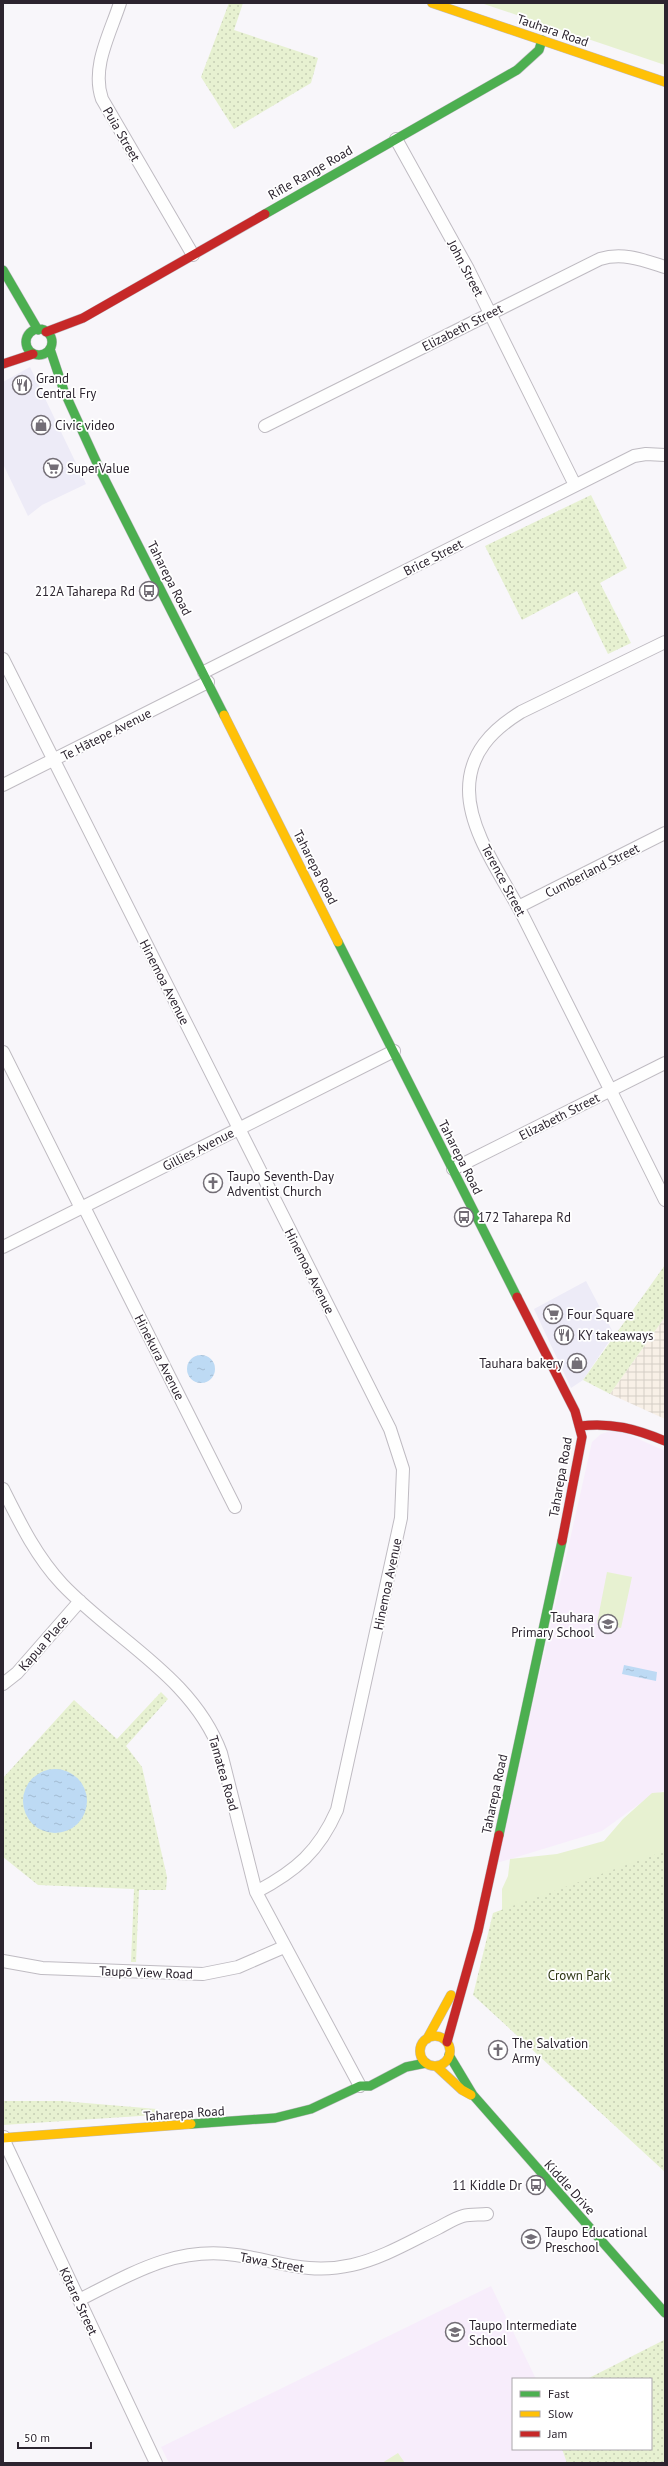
<svg xmlns="http://www.w3.org/2000/svg" width="668" height="2466" font-family="'PT Sans',sans-serif">
	<defs>
		<pattern id="industrial-grid" width="8" height="8" patternUnits="userSpaceOnUse"><rect width="8" height="8" fill="#f8f0e7"/><path d="M0 4h8M4 0v8" fill="none" stroke="#d5cec6"/></pattern>
		<pattern id="park-dots" width="8" height="8" patternUnits="userSpaceOnUse"><rect width="8" height="8" fill="#e7f1d1"/><path d="M2 2h.1M6 6h.1" fill="none" stroke="#c6ceb4" stroke-width="1.8" stroke-linecap="round"/></pattern>
		<pattern id="water-ripples" width="26" height="14" patternUnits="userSpaceOnUse"><rect width="26" height="14" fill="#bddaf4"/><path d="M2 4q2-2 4 0t4 0M15 11q2-2 4 0t4 0" fill="none" stroke="#a3bbd2"/></pattern>
	</defs>
	<rect width="100%" height="100%" fill="#f8f6fa"/>
	<path fill="#edebf7" d="M30,367l56,117 -44,21 -14,11 -25,-52v-82z
		M586,1281l28,53 -31,46 -12,8 -37,-79z"/>
	<path fill="url(#industrial-grid)" d="M665,1317v102l-55,-25z"/>
	<path fill="#f7edfb" d="M610,1431l13,1 42,19v339l-16,7 -47,34 -105,32 95,-421 9,-8z
		M491,2286l45,93h-23v70h49l5,14h-398l-8,-16z"/>
	<path fill="#e7f1d1" d="M481,3h184v62z
		M607,1572l25,5 -11,51 -24,-5z
		M665,1792v82l-163,44v-29l6,-13 2,-17 47,-5 47,-13 19,-22 29,-26z
		M398,2453l7,10h-23z"/>
	<path fill="url(#park-dots)" d="M229,3h14l-9,27 84,28 -7,25 -77,46 -33,-52z
		M591,495l36,73 -27,15 31,60 -23,11 -31,-63 -55,29 -37,-74z
		M665,1265v52l-55,77 -27,-14z
		M161,1692l7,7 -42,47 16,21 25,110 -1,13h-27l-3,72h-5l3,-73 -96,-4 -35,-28v-79l71,-78 43,39z
		M665,1851v321l-192,-177 20,-82z
		M3,2101h59l95,8 -2,6 -152,10z
		M664,2340l1,123h-98l-5,-14h89v-70h-64z"/>
	<path fill="url(#water-ripples)" d="M187 1369a14 14 0 1 1 28 0a14 14 0 1 1-28 0Z
		M624,1665l33,7 -1,9 -34,-7z
		M23 1801a32 32 0 1 1 64 0a32 32 0 1 1-64 0Z"/>
	<g fill="none" stroke-linecap="round" stroke-linejoin="round">
		<defs>
			<path id="street" d="M120,3c-10,31 -29,64 -18,96l91,156
				M396,139l72,130 107,216
				M265,426l335,-167c23,-7 43,1 65,8
				M665,642l-144,70c-29,18 -52,41 -52,78 0,43 35,89 54,126 48,95 95,189 142,284
				M3,659l387,770 13,40 -2,49 -64,292c-18,41 -41,61 -81,82
				M204,672l430,-216 12,-2 19,1
				M3,785l205,-103
				M518,907l147,-74
				M3,1052l78,156
				M453,1169l212,-106
				M84,1207l151,300
				M3,1247l391,-196
				M3,1489c17,34 33,67 59,95 53,56 131,93 159,169l35,139 104,194
				M3,1684l14,-11 63,-72
				M3,1961l39,7 161,6 35,-7 46,-20
				M4,2137l2,8 150,318
				M79,2300c52,-26 96,-54 157,-45 42,6 72,20 116,10 31,-7 59,-24 86,-37 8,-4 17,-10 25,-12 8,-2 17,-1 24,-2"/>
			<path id="fast" d="M265,214l252,-144 22,-20 3,-10
				M3,270l35,60
				M26 342a13 13 0 1 1 26 0a13 13 0 1 1-26 0Z
				M50,349l14,42 37,81 123,243
				M338,942l179,355
				M499,1835l63,-294
				M449,2055l24,40 192,218
				M191,2124l84,-6 36,-9 49,-23h10l36,-19 20,-4"/>
			<path id="slow" d="M432,3l233,79
				M224,715l114,227
				M420 2051a15 15 0 1 1 30 0a15 15 0 1 1-30 0Z
				M427,2039l24,-44
				M436,2066l26,24 9,5
				M3,2138l188,-14"/>
			<path id="jam" d="M46,332l37,-14 182,-104
				M3,364l30,-10
				M517,1297l58,114 7,26 -20,104
				M580,1426c31,-4 56,3 85,15
				M447,2042l31,-111 21,-96"/>
		</defs>
		<use href="#street" stroke="#bfbbc2" stroke-width="14"/>
		<use href="#fast" stroke="#bfbbc2" stroke-width="10"/>
		<use href="#slow" stroke="#bfbbc2" stroke-width="10"/>
		<use href="#jam" stroke="#bfbbc2" stroke-width="10"/>
		<use href="#street" stroke="#fefefe" stroke-width="12"/>
		<use href="#fast" stroke="#4caf50" stroke-width="9"/>
		<use href="#slow" stroke="#ffc107" stroke-width="9"/>
		<use href="#jam" stroke="#c62828" stroke-width="9"/>
	</g>
	<defs>
		<symbol id="restaurant-ring" viewBox="-11 -11 22 22"><circle r="9.5" fill="#fff" stroke="#736e76" stroke-width="1.5"/><path d="M-5-6h1v4h1v-4h1v4h1v-4h1v5L-1.5 .5V6h-2V.5L-5-1ZM5-6V6H3V1.5H1.5Q1.5-4 5-6Z" fill="#736e76"/></symbol>
		<symbol id="shop-ring" viewBox="-11 -11 22 22"><circle r="9.5" fill="#fff" stroke="#736e76" stroke-width="1.5"/><path d="M-5-2.5h2.3a2.7 3.5 0 0 1 5.4 0H5L5.5 6h-11ZM-1.5-2.5h3a1.5 2.3 0 0 0-3 0Z" fill="#736e76"/></symbol>
		<symbol id="supermarket-ring" viewBox="-11 -11 22 22"><circle r="9.5" fill="#fff" stroke="#736e76" stroke-width="1.5"/><path d="M-6-5.5h2.5l.6 2H6L4.5 2H-2.5L-4.4-4H-6ZM-1.5 3.2a1.3 1.3 0 1 0 .1 0ZM3 3.2a1.3 1.3 0 1 0 .1 0Z" fill="#736e76"/></symbol>
		<symbol id="bus-ring" viewBox="-11 -11 22 22"><circle r="9.5" fill="#fff" stroke="#736e76" stroke-width="1.5"/><path d="M-5-6H5V4H4V6H2V4H-2V6H-4V4H-5ZM-3.5-4V0h7V-4ZM-3.5 1.2v1.5H-2V1.2ZM2 1.2v1.5H3.5V1.2Z" fill="#736e76"/></symbol>
		<symbol id="church-ring" viewBox="-11 -11 22 22"><circle r="9.5" fill="#fff" stroke="#736e76" stroke-width="1.5"/><path d="M-1.2-6h2.4v3.5h3.3v2.4h-3.3V6h-2.4V-.1h-3.3v-2.4h3.3Z" fill="#736e76"/></symbol>
		<symbol id="school-ring" viewBox="-11 -11 22 22"><circle r="9.5" fill="#fff" stroke="#736e76" stroke-width="1.5"/><path d="M0-5L7-2L0 1L-7-2ZM-4 1L0 2.5L4 1V4Q0 6-4 4Z" fill="#736e76"/></symbol>
	</defs>
	<g fill-rule="evenodd">
		<use href="#restaurant-ring" x="11" y="374" width="22" height="22"/>
		<use href="#shop-ring" x="30" y="414" width="22" height="22"/>
		<use href="#supermarket-ring" x="42" y="457" width="22" height="22"/>
		<use href="#bus-ring" x="138" y="580" width="22" height="22"/>
		<use href="#church-ring" x="202" y="1172" width="22" height="22"/>
		<use href="#bus-ring" x="453" y="1206" width="22" height="22"/>
		<use href="#supermarket-ring" x="542" y="1303" width="22" height="22"/>
		<use href="#restaurant-ring" x="553" y="1324" width="22" height="22"/>
		<use href="#shop-ring" x="566" y="1352" width="22" height="22"/>
		<use href="#school-ring" x="597" y="1613" width="22" height="22"/>
		<use href="#church-ring" x="487" y="2039" width="22" height="22"/>
		<use href="#bus-ring" x="525" y="2174" width="22" height="22"/>
		<use href="#school-ring" x="520" y="2228" width="22" height="22"/>
		<use href="#school-ring" x="444" y="2321" width="22" height="22"/>
	</g>
	<g text-anchor="middle" stroke-width="3.5" stroke-linejoin="round" paint-order="stroke">
		<g font-size="13" fill="#2c242f" stroke="#fff">
			<text transform="translate(553 30) rotate(19)" y="5">Tauhara Road</text>
			<text transform="translate(122 134) rotate(60)" y="5">Puia Street</text>
			<text transform="translate(310 172) rotate(-30)" y="5">Rifle Range Road</text>
			<text transform="translate(466 268) rotate(62)" y="5">John Street</text>
			<text transform="translate(462 327) rotate(-27)" y="5">Elizabeth Street</text>
			<text transform="translate(433 557) rotate(-27)" y="5">Brice Street</text>
			<text transform="translate(170 578) rotate(63)" y="5">Taharepa Road</text>
			<text transform="translate(106 734) rotate(-27)" y="5">Te Hātepe Avenue</text>
			<text transform="translate(316 867) rotate(63)" y="5">Taharepa Road</text>
			<text transform="translate(592 870) rotate(-27)" y="5">Cumberland Street</text>
			<text transform="translate(504 880) rotate(62)" y="5">Terence Street</text>
			<text transform="translate(165 982) rotate(63)" y="5">Hinemoa Avenue</text>
			<text transform="translate(559 1116) rotate(-27)" y="5">Elizabeth Street</text>
			<text transform="translate(198 1149) rotate(-27)" y="5">Gillies Avenue</text>
			<text transform="translate(461 1157) rotate(63)" y="5">Taharepa Road</text>
			<text transform="translate(310 1271) rotate(63)" y="5">Hinemoa Avenue</text>
			<text transform="translate(160 1357) rotate(63)" y="5">Hinekura Avenue</text>
			<text transform="translate(560 1477) rotate(-80)" y="5">Taharepa Road</text>
			<text transform="translate(387 1584) rotate(-78)" y="5">Hinemoa Avenue</text>
			<text transform="translate(43 1643) rotate(-49)" y="5">Kapua Place</text>
			<text transform="translate(224 1773) rotate(74)" y="5">Tamatea Road</text>
			<text transform="translate(494 1794) rotate(-78)" y="5">Taharepa Road</text>
			<text transform="translate(146 1972) rotate(2)" y="5">Taupō View Road</text>
			<text transform="translate(184 2113) rotate(-4)" y="5">Taharepa Road</text>
			<text transform="translate(570 2187) rotate(48)" y="5">Kiddle Drive</text>
			<text transform="translate(272 2262) rotate(10)" y="5">Tawa Street</text>
			<text transform="translate(79 2301) rotate(65)" y="5">Kōtare Street</text>
		</g>
		<g font-size="13" fill="#2c242f" stroke="#fff" text-anchor="start">
			<text x="36" y="383">Grand<tspan x="36" dy="15">Central Fry</tspan></text>
			<text x="55" y="430">Civic video</text>
			<text x="67" y="473">SuperValue</text>
			<text x="135" y="596" text-anchor="end">212A Taharepa Rd</text>
			<text x="227" y="1181">Taupo Seventh-Day<tspan x="227" dy="15">Adventist Church</tspan></text>
			<text x="478" y="1222">172 Taharepa Rd</text>
			<text x="567" y="1319">Four Square</text>
			<text x="578" y="1340">KY takeaways</text>
			<text x="563" y="1368" text-anchor="end">Tauhara bakery</text>
			<text x="594" y="1622" text-anchor="end">Tauhara<tspan x="594" dy="15">Primary School</tspan></text>
			<text x="512" y="2048">The Salvation<tspan x="512" dy="15">Army</tspan></text>
			<text x="522" y="2190" text-anchor="end">11 Kiddle Dr</text>
			<text x="545" y="2237">Taupo Educational<tspan x="545" dy="15">Preschool</tspan></text>
			<text x="469" y="2330">Taupo Intermediate<tspan x="469" dy="15">School</tspan></text>
		</g>
		<g font-size="13" fill="#2c3512" stroke="#fff">
			<text x="579" y="1980">Crown Park</text>
		</g>
	</g>
	<rect width="668" height="2466" fill="none" stroke="#2c242f" stroke-width="8"/>
	<rect x="512" y="2378" width="140" height="72" fill="#ffffff" stroke="#aba7ac"/>
	<rect x="520" y="2391" width="20" height="6" fill="#4caf50" stroke="#aba7ac"/>
	<text x="548" y="2398" font-size="12" fill="#2c242f">Fast</text>
	<rect x="520" y="2411" width="20" height="6" fill="#ffc107" stroke="#aba7ac"/>
	<text x="548" y="2418" font-size="12" fill="#2c242f">Slow</text>
	<rect x="520" y="2431" width="20" height="6" fill="#c62828" stroke="#aba7ac"/>
	<text x="548" y="2438" font-size="12" fill="#2c242f">Jam</text>
	<path d="M18 2442v6h73v-6" fill="none" stroke="#2c242f" stroke-width="2"/>
	<text x="24" y="2442" font-size="12" fill="#2c242f" stroke="#ffffff" stroke-width="3" paint-order="stroke">50 m</text>
</svg>
